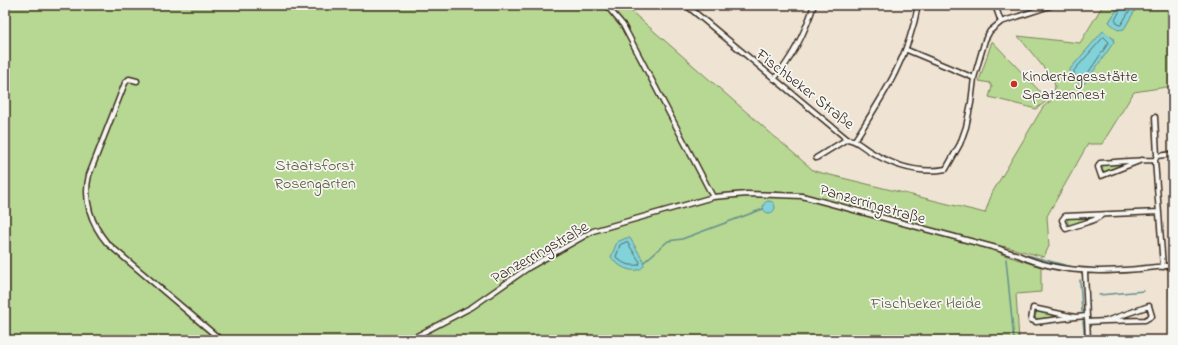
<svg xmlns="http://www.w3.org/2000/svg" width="1178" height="345" font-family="'Indie Flower',sans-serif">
	<rect width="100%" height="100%" fill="#efe4d4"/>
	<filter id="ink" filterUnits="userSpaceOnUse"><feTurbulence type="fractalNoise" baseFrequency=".025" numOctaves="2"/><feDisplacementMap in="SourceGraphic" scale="8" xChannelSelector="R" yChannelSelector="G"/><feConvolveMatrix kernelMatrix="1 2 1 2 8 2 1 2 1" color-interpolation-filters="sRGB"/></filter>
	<g filter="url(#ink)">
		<path fill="#b6d892" stroke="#788158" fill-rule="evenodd" d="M5,5h619l190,166 171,42 7,-20 51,-86 10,-8 2,-13 -2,-7 -35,-43 62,7 23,-38h17l-11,17 15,6 14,-23h35v81l-39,6 -32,52h-14l-41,72 2,30 -5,11 -41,-11 -2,8 40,13v25l-25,2 3,46h-1014zM747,192h31l1,2 -66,3 -120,34 -66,35 65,-37 126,-35z
			M992,41l56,59 -12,9 -47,-12 3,-10 -2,-4 -11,-2z
			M1125,162h3v2l-23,8 -2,-1 -1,-7h22z
			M1090,216h3l1,2 -24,8 -3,-5 2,-3 8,-1 1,2 11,-1z
			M1037,311l24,4v3l-3,-1 -21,2 -2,-2z"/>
		<path fill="#81d2d9" stroke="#658f8e" d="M1120,5h18l-14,24 -6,1 -9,-8z
			M1103,31l10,7 1,4 -28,40 -5,3 -11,-9v-7z
			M763 207a6 6 0 1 1 12 0a6 6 0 1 1-12 0Z
			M626,238h4l13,22 1,6c-9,10 -26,1 -33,-9l6,-15z"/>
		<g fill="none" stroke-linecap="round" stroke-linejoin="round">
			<path stroke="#576d69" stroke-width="1" d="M1123,5l-8,15 4,5h2l12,-20
				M1104,37l5,5 -25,37 -4,1 -6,-5v-4z
				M627,242l13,20 -1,3c-10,1 -16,-1 -23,-8l4,-12z"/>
			<path stroke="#658f8e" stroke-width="1.5" d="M1027,255l45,12
				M1006,259l8,81
				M644,262l24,-21 14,-2 81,-30
				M1080,280l2,32
				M1099,295l45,-4
				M1083,321l2,19"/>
			<defs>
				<path id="street" d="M606,5l17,20 90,172
					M686,5l161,134c10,1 15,8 24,13 23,14 49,22 75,17l14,-25 6,-17 5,-24 3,-25 11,-38 5,-9 11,-9 52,-17
					M995,5l6,17
					M907,50l67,28
					M774,79c19,-21 31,-47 40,-74
					M137,81l-8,-2 -4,4 -36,92c-6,25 2,49 18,68l114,97
					M1155,117l2,39
					M855,140c28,-44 54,-83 63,-135
					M816,158l31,-19
					M1142,160l-41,16 -3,-9 2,-4c18,-1 36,-3 55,-3
					M1102,215l-8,5 -28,9 -4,-9 3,-4 94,-4
					M1172,266l1,31
					M1163,267l-8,-107 2,-4 16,-2
					M1085,272l3,68
					M1075,317l-39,5 -5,-2 2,-12 42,9 12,-1
					M1087,322l19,-1 43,-15 3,10 -7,4 -39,1
					M409,340l63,-33 56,-39 65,-37 120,-34 34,-3 55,2 198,53c6,3 12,4 18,6 48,22 103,17 155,10"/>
			</defs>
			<use href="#street" stroke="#3b2a1e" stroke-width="7"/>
			<use href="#street" stroke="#f6f6f2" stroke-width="4"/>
		</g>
	</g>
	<circle fill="#c8321e" stroke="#f6f6f2" stroke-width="1.5" cx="1014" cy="84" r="4"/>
	<g text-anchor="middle" stroke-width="3.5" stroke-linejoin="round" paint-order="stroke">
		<g font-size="16" fill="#3b2a1e" stroke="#f6f6f2" text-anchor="start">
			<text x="1022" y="81">Kindertagesstätte<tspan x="1022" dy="18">Spatzennest</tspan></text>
		</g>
		<g font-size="16" fill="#3b2a1e" stroke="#f6f6f2">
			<text transform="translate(806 88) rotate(38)" y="6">Fischbeker Straße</text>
			<text transform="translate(873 203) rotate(16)" y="6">Panzerringstraße</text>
			<text transform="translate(539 251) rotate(-30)" y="6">Panzerringstraße</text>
		</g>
		<g font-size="16" fill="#5a563b" stroke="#f6f6f2">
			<text x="315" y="170">Staatsforst<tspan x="315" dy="18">Rosengarten</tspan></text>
			<text x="926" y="308">Fischbeker Heide</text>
		</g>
	</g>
	<rect width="1178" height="345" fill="none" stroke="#f6f6f2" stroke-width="20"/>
	<rect x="10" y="10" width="1158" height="325" fill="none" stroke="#3b2a1e" stroke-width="1.5" filter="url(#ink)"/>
</svg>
